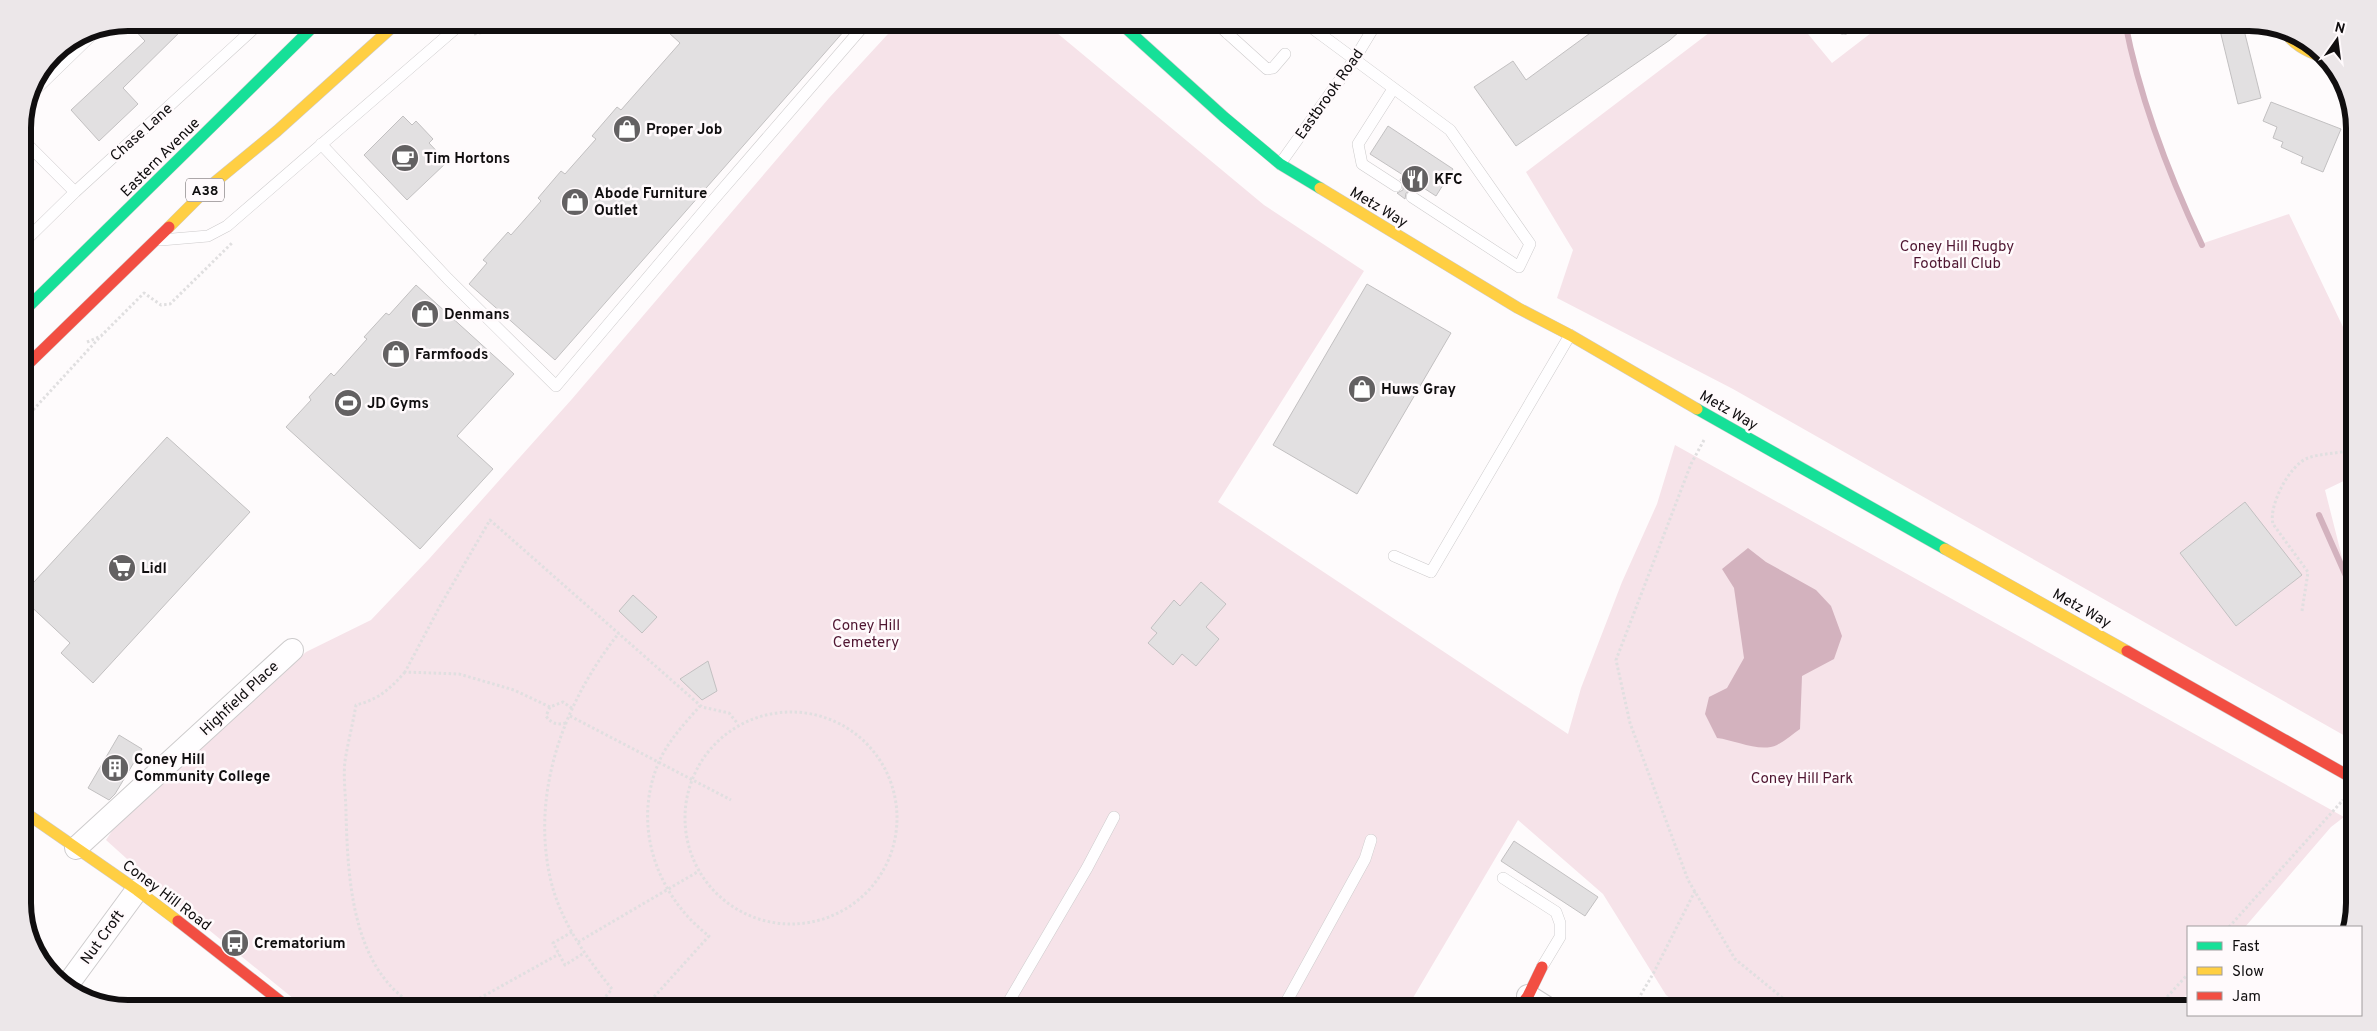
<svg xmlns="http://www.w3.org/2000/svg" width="2377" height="1031" font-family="Overpass,sans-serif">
	<rect width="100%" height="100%" fill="#fefbfc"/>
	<path fill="#f6e3e9" d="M899,22l146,1 219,182 100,66 -146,231 350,232 13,-46 41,-106 35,-78 18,-59 669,372 -13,10 -86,100h-57v66l-13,15h-491l-18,-13 -63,-101 -85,-74 -111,188h-1102l-128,-104 -71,-64 10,-15 190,-173 65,-32 58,-61 143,-160 257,-301z
		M1722,23h77l33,40 52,-40h241c15,77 43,150 76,221l88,-30 65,136v126l-29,14 24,95 5,9v147l-621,-352 -176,-91 16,-48 -47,-78z"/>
	<path fill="#d3b2be" d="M1748,548l18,14 50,28 15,16 11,30 -8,23 -32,17 -2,53c-7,5 -15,12 -23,16 -17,8 -42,-5 -60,-7l-12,-24 4,-17 18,-9 17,-30 -10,-70 -12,-19z"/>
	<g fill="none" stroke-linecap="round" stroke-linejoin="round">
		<path stroke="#d3b2be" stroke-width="6" d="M2125,22c15,78 43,151 77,223
			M2319,515l35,79"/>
	</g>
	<path fill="#e2e0e1" stroke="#c2c0c1" d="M190,22l-67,66 15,16 -39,37 -28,-31 74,-69 -17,-18z
		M677,22h175l-297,338 -86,-76 18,-21 -4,-3 25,-28 3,3 30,-34 -3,-3 23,-27 4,3 31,-35 -4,-3 25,-29 4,3 59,-67 -12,-11z
		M1587,22h103l-20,18 -154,106 -42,-59 39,-26 13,19 67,-49z
		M2218,22h24l19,76 -23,6z
		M2271,102l70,27 -18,43 -22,-9 2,-6 -22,-10 2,-5 -10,-4 4,-11 -14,-6z
		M403,116l9,9 4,-4 17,18 -4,4 18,19 -40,38 -43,-45z
		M1388,126l65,43 -17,27 -17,-11 -3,6 -4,-1 -6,3 -1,6 -8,-6 6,-3v-7l-3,-3 3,-5 -33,-21z
		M1367,284l84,49 -94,161 -84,-49z
		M416,285l98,89 -57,62 36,33 -73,80 -134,-122 25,-27 -2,-3 22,-24 3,3 33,-37 -3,-2 22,-24 3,2z
		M167,437l83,75 -157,171 -32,-30 9,-10 -47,-44v-5z
		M2245,502l57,73 -66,51 -56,-73z
		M1201,582l25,22 -20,23 13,12 -23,27 -14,-12 -9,11 -25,-22 9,-10 -6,-5 23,-28 6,6z
		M633,595l24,22 -15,16 -23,-22z
		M708,661l9,30 -15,9 -22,-21z
		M119,735l23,14 -27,45 -6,6 -21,-12z
		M1514,841l84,56 -13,19 -84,-55z"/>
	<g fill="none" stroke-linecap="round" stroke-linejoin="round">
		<defs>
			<path id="lane" d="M1215,22l52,47 6,-1 12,-14
				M1304,22l146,108 80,114 -11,23 -107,-70
				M1838,22l6,7 9,-7
				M1228,34l10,-12
				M1393,89l-35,55 4,20 34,22
				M29,96l70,-68
				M23,140l52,52
				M321,144l127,135 108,107 153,-181 158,-183
				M1280,164l74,-104 23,-38
				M161,240l47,-4 19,-10 236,-204
				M23,243l52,-51 186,-170
				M1394,556l37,16 139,-237
				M1503,878l53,34 4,11v14l-18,30
				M1005,1008l82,-140 27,-51
				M1283,1008l82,-149 6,-19"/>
			<path id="street" d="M76,848l216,-198
				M68,984l69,-94
				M1528,996l19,12"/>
			<path id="fast" d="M1119,22l105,95 56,47 40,24
				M23,312l295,-290
				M1697,409l248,140"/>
			<path id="slow" d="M2283,29c9,15 23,22 39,28
				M1320,188l198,120 52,27 127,74
				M169,227l40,-40 68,-56 121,-109
				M1945,549l182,102
				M23,811l114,79 41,31"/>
			<path id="jam" d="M23,369l146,-142
				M2127,651l227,128
				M178,921l111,87
				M1519,1008l9,-12 14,-29"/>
		</defs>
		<use href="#lane" stroke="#cdcbcc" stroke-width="12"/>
		<use href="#street" stroke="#cdcbcc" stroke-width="24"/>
		<use href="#fast" stroke="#cdcbcc" stroke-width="12"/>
		<use href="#slow" stroke="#cdcbcc" stroke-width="12"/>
		<use href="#jam" stroke="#cdcbcc" stroke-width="12"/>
		<path stroke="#e0dfe0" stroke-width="3" stroke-dasharray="2.5 2.5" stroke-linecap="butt" d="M474,34l16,-3 12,-9
			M23,267l10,-10
			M87,342l14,-6 43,-43 17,12 9,-1 63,-62
			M23,421l76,-83
			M1704,440l-13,24 -75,196 14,63 58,157 47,79 60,49
			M2302,611l6,-39 -35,-48c-5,-18 17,-60 35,-66 13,-5 31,-4 46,-9
			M405,672c-14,16 -27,28 -49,33 -3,18 -8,37 -11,56 -2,17 1,36 1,53 2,67 6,158 73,194
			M550,707l-36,-17 -55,-16 -54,-2 35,-66 50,-86 212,187 27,6 9,11
			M685 818a106 106 0 1 1 212 0a106 106 0 1 1-212 0Z
			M570,716l161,84
			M566,723c-9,2 -14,1 -20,-7l4,-9 13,-5 10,7
			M2229,927l114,-127
			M572,932l-19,11 12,22 19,-12
			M578,942l121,-71
			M462,1008l97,-54
			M596,1008l16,-19c-27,-33 -53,-70 -62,-112 -19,-87 15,-176 69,-244
			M644,1008l65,-72c-52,-40 -77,-109 -51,-172 9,-22 27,-41 42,-58
			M1633,1008l20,-34 42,-83
			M2157,1008l31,-34"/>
		<use href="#lane" stroke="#fffeff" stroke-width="11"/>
		<use href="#street" stroke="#fffeff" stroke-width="22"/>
		<use href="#fast" stroke="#16e098" stroke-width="11"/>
		<use href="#slow" stroke="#ffcf43" stroke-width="11"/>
		<use href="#jam" stroke="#f24e42" stroke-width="11"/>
	</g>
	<defs>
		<symbol id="shop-disc" viewBox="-11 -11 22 22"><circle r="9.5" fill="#636162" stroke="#fffafc"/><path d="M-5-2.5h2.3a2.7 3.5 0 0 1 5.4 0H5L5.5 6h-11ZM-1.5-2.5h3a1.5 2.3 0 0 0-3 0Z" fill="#fff"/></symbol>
		<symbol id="cafe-disc" viewBox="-11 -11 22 22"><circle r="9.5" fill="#636162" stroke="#fffafc"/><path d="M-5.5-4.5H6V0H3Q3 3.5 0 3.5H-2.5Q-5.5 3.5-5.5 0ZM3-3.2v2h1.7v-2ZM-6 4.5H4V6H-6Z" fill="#fff"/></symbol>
		<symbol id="restaurant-disc" viewBox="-11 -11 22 22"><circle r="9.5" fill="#636162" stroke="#fffafc"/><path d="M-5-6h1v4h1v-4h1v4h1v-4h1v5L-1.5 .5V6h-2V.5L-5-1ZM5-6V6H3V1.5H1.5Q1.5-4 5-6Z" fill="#fff"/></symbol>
		<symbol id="stadium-disc" viewBox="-11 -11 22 22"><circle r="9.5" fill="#636162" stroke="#fffafc"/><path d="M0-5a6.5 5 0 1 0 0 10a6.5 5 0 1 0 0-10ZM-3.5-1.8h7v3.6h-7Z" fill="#fff"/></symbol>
		<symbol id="supermarket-disc" viewBox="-11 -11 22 22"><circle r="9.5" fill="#636162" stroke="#fffafc"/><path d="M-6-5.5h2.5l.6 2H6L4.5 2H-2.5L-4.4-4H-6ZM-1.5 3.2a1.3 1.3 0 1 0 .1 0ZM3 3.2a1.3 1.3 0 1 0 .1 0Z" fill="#fff"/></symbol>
		<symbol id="building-disc" viewBox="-11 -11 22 22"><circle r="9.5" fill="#636162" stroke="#fffafc"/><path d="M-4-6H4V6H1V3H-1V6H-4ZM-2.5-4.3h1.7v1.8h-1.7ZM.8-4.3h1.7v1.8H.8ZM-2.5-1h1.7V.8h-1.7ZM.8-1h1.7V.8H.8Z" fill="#fff"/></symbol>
		<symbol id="bus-disc" viewBox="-11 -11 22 22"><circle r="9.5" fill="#636162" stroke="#fffafc"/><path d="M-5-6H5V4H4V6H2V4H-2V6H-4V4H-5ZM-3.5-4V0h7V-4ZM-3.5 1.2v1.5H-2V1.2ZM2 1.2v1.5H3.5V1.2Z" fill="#fff"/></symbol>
	</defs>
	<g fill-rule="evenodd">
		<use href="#shop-disc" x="611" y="113" width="32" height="32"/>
		<use href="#cafe-disc" x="389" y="142" width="32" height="32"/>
		<use href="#restaurant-disc" x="1399" y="163" width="32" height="32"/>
		<use href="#shop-disc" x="559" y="186" width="32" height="32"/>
		<use href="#shop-disc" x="409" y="298" width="32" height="32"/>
		<use href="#shop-disc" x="380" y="338" width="32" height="32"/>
		<use href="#shop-disc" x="1346" y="373" width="32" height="32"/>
		<use href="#stadium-disc" x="332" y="387" width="32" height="32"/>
		<use href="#supermarket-disc" x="106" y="552" width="32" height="32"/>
		<use href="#building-disc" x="99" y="752" width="32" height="32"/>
		<use href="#bus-disc" x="219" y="927" width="32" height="32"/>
	</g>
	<g text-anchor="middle" stroke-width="5" stroke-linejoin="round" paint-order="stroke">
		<rect fill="#fffafc" stroke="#585556" stroke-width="1" x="186" y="178.5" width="38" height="23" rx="4"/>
		<g font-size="14" font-weight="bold" fill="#100e0f">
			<text x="205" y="195">A38</text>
		</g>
		<g font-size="15" fill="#100e0f" stroke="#fffafc">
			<text transform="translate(1329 94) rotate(-55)" y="5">Eastbrook Road</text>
			<text transform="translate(141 132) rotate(-42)" y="5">Chase Lane</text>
			<text transform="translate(160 157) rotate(-45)" y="5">Eastern Avenue</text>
			<text transform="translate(1379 207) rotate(31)" y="5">Metz Way</text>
			<text transform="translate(1729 410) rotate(30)" y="5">Metz Way</text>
			<text transform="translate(2082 608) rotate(29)" y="5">Metz Way</text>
			<text transform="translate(239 698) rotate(-43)" y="5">Highfield Place</text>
			<text transform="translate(167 895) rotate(37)" y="5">Coney Hill Road</text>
			<text transform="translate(102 937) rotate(-54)" y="5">Nut Croft</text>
		</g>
		<g font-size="15" font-weight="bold" fill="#100e0f" stroke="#fffafc" text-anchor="start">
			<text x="646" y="134">Proper Job</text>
			<text x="424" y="163">Tim Hortons</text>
			<text x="1434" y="184">KFC</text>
			<text x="594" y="198">Abode Furniture<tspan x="594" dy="17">Outlet</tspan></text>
			<text x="444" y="319">Denmans</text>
			<text x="415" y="359">Farmfoods</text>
			<text x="1381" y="394">Huws Gray</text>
			<text x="367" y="408">JD Gyms</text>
			<text x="141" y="573">Lidl</text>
			<text x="134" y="764">Coney Hill<tspan x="134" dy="17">Community College</tspan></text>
			<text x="254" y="948">Crematorium</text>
		</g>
		<g font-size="15" fill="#4f1631" stroke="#fffafc">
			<text x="1957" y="251">Coney Hill Rugby<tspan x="1957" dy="17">Football Club</tspan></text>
			<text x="866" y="630">Coney Hill<tspan x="866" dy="17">Cemetery</tspan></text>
			<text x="1802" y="783">Coney Hill Park</text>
		</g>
	</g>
	<path d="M0 0H2377V1031H0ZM128 31H2249A97 97 0 0 1 2346 128V903A97 97 0 0 1 2249 1000H128A97 97 0 0 1 31 903V128A97 97 0 0 1 128 31Z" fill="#ece7e9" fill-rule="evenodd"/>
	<path fill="none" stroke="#100e0f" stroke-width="6" d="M128 31H2249A97 97 0 0 1 2346 128V903A97 97 0 0 1 2249 1000H128A97 97 0 0 1 31 903V128A97 97 0 0 1 128 31Z"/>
	<rect x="2187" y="926" width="175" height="90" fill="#fffafc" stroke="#9f9c9d"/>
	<rect x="2197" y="942" width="25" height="8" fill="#16e098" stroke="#9f9c9d"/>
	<text x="2232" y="951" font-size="15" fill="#100e0f">Fast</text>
	<rect x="2197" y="967" width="25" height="8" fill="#ffcf43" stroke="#9f9c9d"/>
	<text x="2232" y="976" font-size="15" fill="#100e0f">Slow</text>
	<rect x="2197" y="992" width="25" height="8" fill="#f24e42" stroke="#9f9c9d"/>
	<text x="2232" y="1001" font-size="15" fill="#100e0f">Jam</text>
	<g transform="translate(2337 40) rotate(14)" stroke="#fffafc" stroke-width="4" paint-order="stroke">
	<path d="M0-4L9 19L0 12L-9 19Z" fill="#100e0f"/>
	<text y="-8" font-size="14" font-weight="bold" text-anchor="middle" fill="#100e0f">N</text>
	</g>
</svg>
